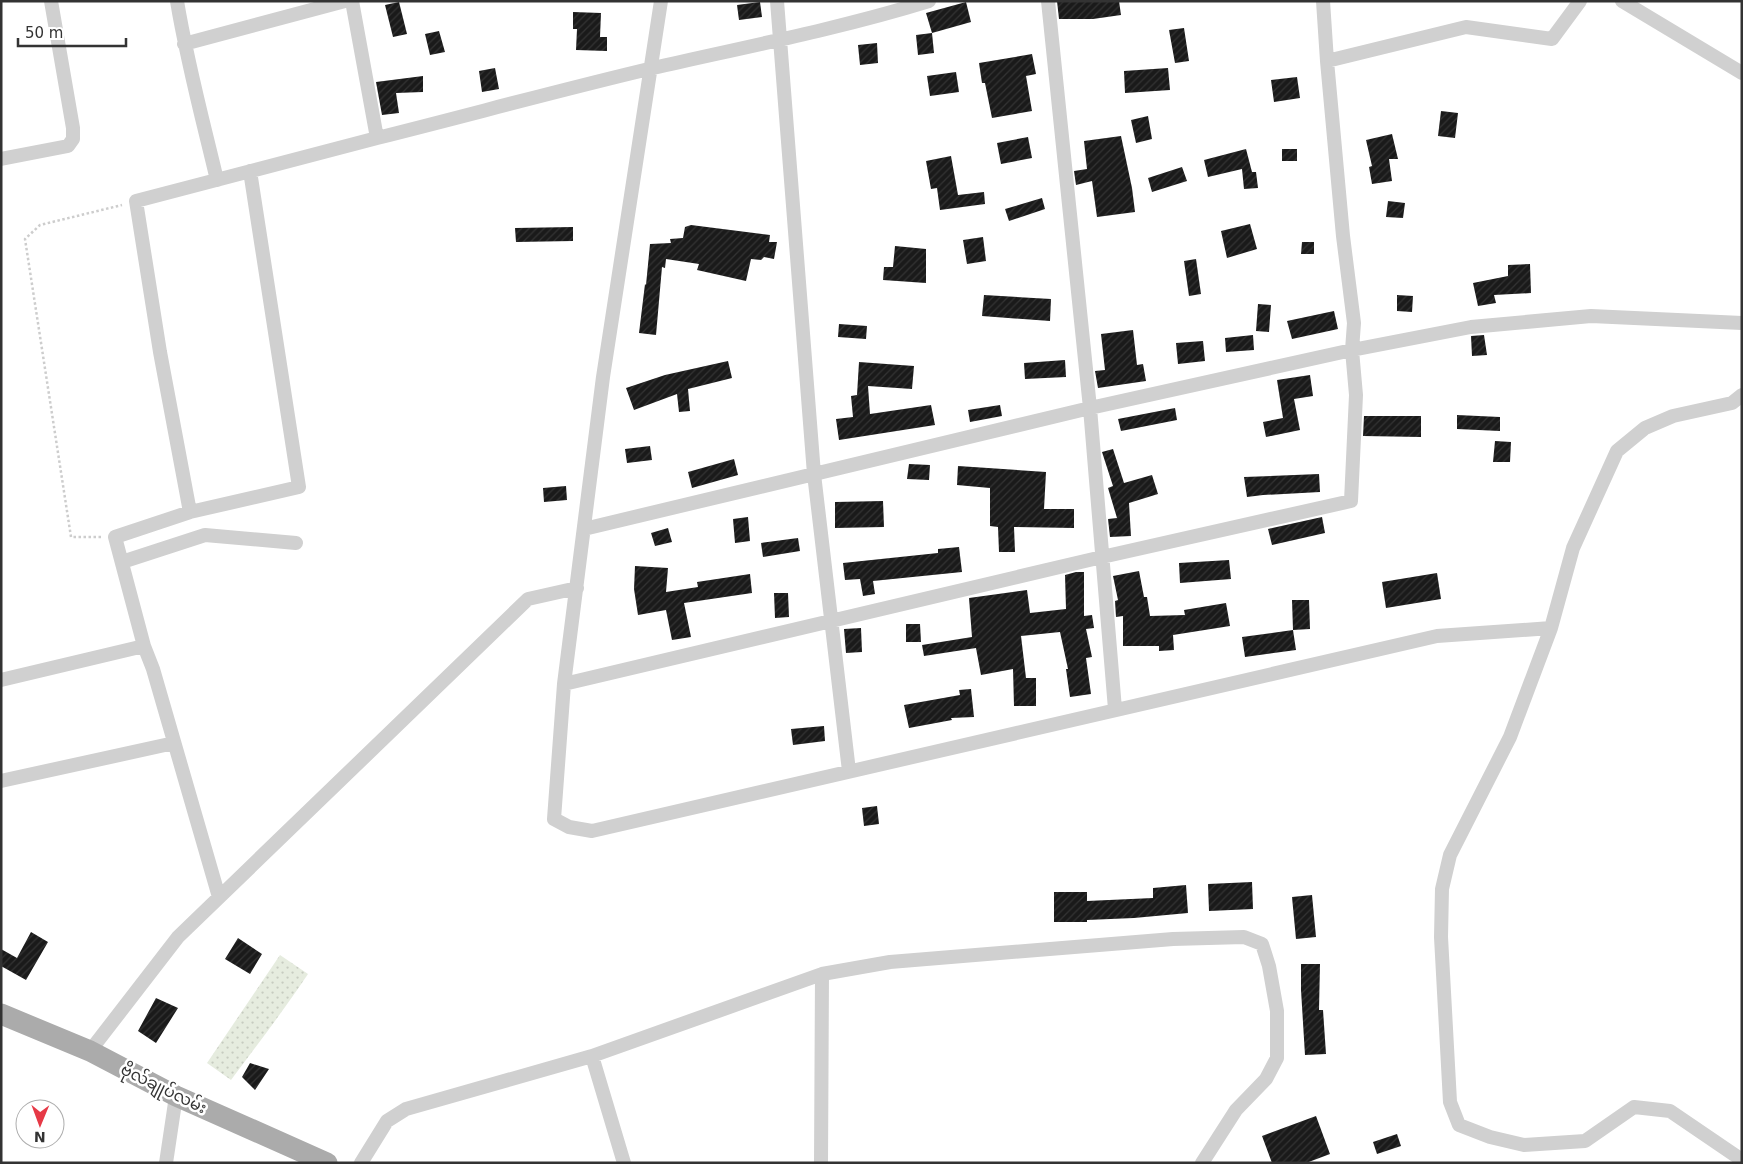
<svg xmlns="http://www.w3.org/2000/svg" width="1743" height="1164" font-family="'DejaVu Sans','Noto Sans Myanmar',sans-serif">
	<defs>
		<pattern id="grass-dots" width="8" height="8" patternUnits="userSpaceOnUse" patternTransform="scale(1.25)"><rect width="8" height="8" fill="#e6ecdf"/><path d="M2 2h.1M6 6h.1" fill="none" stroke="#c6cbc0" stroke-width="1.8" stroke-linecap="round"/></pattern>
		<pattern id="building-hatch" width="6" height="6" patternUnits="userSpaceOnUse" patternTransform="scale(1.25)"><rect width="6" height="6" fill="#1a1a1a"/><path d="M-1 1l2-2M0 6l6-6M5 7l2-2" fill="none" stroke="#333"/></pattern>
	</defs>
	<rect width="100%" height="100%" fill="#fff"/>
	<path fill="url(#grass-dots)" d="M280,955l28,19c-24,36 -51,71 -77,106l-24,-17z"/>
	<path fill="url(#building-hatch)" d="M1057,1h62l2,14 -28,4h-34z
		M399,2l8,32 -14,3 -8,-32z
		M760,2l2,15 -23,3 -2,-15z
		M966,2l5,20 -39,11 -6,-20z
		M573,12l28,1 -1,24h7v14l-31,-1 1,-21h-4z
		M1184,28l5,33 -14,2 -6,-33z
		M439,31l6,21 -15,3 -5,-21z
		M932,33l2,20 -16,2 -2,-20z
		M877,43l1,20 -18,2 -2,-20z
		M1032,54l4,20 -10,2 6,35 -40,7 -7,-35h-3l-3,-20z
		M495,68l4,21 -17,3 -3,-21z
		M1168,68l2,22 -45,3 -1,-22z
		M956,72l3,20 -29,4 -3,-20z
		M423,76v16l-27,1 3,20 -17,2 -6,-33z
		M1297,77l3,21 -26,4 -3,-22z
		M1441,111l17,2 -3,25 -17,-2z
		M1148,116l4,23 -16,4 -5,-23z
		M1392,134l6,25h-9l3,22 -20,3 -3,-17 3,-1 -6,-26z
		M1121,136l11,52 3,24 -38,5 -5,-36 -16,4 -2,-14 13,-2 -3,-28z
		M1028,137l4,21 -31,6 -4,-21z
		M1246,149l6,23h4l2,16 -14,1 -2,-20 -34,8 -4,-17z
		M1282,149h15v12h-15z
		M951,156l7,39 26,-3 1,12 -45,6 -3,-22 -6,1 -5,-28z
		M1182,167l5,14 -35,11 -4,-14z
		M1042,198l3,11 -36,12 -4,-12z
		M1388,201l17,2 -2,15 -17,-1z
		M1250,224l7,25 -30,9 -6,-27z
		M691,225l79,10 -1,7h8l-3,17 -10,-2 -3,3 -10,-1 -5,22 -49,-11 2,-6 -33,-5 -1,9 -3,-1 -6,68 -17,-2 6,-49 1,1 4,-41 21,-1 -1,-4 13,-1 2,-11z
		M573,227v14l-57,1 -1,-14z
		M983,237l3,24 -19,3 -4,-24z
		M1302,242h12v12h-13z
		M895,246l31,3v34l-43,-3 1,-13h9z
		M1196,259l5,35 -12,2 -5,-35z
		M1530,264l1,29 -37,2 2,8 -18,3 -5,-23 35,-7v-11z
		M984,295l67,4 -1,22 -68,-5z
		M1397,295l16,1 -1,16 -15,-1z
		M1258,304l13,1 -2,27 -13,-1z
		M1334,311l4,18 -46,10 -5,-18z
		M839,324l28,2 -1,13 -28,-2z
		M1133,330l4,35 6,-1 3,17 -48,7 -3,-17 10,-1 -4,-36z
		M1253,335l1,15 -28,2 -1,-14z
		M1484,335l3,20 -15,1 -1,-20z
		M1203,341l2,20 -27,3 -2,-21z
		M1065,360l1,17 -41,2 -1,-16z
		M728,361l4,17 -44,11 2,22 -11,1 -2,-18 -43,16 -8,-22 39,-13z
		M859,362l55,4 -2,23 -44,-3 2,28 61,-9 4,20 -96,15 -3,-21 17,-2 -2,-21 6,-1z
		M1310,375l3,21 -19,3 6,31 -34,7 -3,-15 20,-4 -6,-38z
		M1000,405l2,11 -32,6 -2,-12z
		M1175,408l2,12 -56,11 -3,-12z
		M1457,415l43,2v14l-43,-2z
		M1364,416h57v21l-58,-1z
		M1495,441l16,1 -1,20h-17z
		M650,446l2,14 -25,3 -2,-14z
		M1113,449l11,34 28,-8 6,19 -29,9 2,33 -21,1 -2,-18 9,-1 -9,-30 5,-2 -11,-34z
		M734,459l4,16 -46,13 -4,-16z
		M909,464l21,1 -1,15 -22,-1z
		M958,466l88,6 -2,37h30v19l-60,-1 1,25h-16l-1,-25 -8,-1v-38l-33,-3z
		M1319,474l1,18 -57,3 -16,2 -3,-20z
		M566,486l1,14 -23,2 -1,-14z
		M883,501l1,26 -49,1v-26z
		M748,517l2,24 -15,2 -2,-24z
		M1322,517l3,16 -53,12 -4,-16z
		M668,528l4,14 -17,4 -4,-13z
		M798,538l2,13 -37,6 -2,-14z
		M959,547l3,25 -89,9 2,13 -12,2 -3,-17 -15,1 -2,-17 95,-10v-4z
		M1229,560l2,19 -51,4 -1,-20z
		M635,566l33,2 -2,24 32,-5 -1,-5 53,-8 2,19 -68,10 7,34 -19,3 -6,-30 -28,5 -4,-26z
		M1139,571l5,26h3l3,19 35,-1 -1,-5 42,-7 4,23 -57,9 1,15 -15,1v-5h-36v-30l-7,1 -1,-16 3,-1 -5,-24z
		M1076,572h8v44l8,-1 2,13 -8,1 6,28 -6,1 5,36 -21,3 -4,-28h2l-8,-37 -39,4 5,42h10v28h-22l-1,-37 -32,6 -5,-27 -52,8 -2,-11 50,-8 -3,-39 58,-8 3,23 36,-4 -1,-34z
		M1437,573l4,26 -55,9 -4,-26z
		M774,593h14l1,24 -14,1z
		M1292,600h17l1,29 -17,1z
		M906,624h14l1,18h-15z
		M861,628l1,24 -16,1 -2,-24z
		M1293,630l3,20 -51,7 -3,-20z
		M971,689l3,28 -23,1 1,2 -43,8 -5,-23 56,-10 -1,-5z
		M824,726l1,15 -32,4 -2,-16z
		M877,806l2,18 -15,2 -2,-18z
		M1252,882l1,27 -44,2 -1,-27z
		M1186,885l2,28 -54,5 -47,2v2h-33v-30h33v9l66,-3v-10z
		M1312,895l4,42 -20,2 -4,-42z
		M31,932l17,10 -22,38 -25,-14v-17l16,9z
		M238,938l24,16 -12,20 -25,-15z
		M1301,964h19l-1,46h4l3,44 -21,1 -4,-65z
		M156,998l22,10 -22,35 -18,-12z
		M250,1063l19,6 -14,21 -13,-13z
		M1316,1116l14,38 -24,9h-34l-10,-27z
		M1397,1134l4,12 -24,8 -4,-12z"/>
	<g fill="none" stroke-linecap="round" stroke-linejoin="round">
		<path stroke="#cdcdcd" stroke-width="2.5" stroke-dasharray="2.5 2.5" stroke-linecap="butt" d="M101,537h-30l-46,-298 15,-14 82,-20"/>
		<path stroke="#d0d0d0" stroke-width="14" d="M177,1c10,61 26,120 40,179
			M352,1l25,137c92,-23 183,-48 276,-70 92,-21 185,-39 276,-67
			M661,1l-58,376 -39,307 -10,135 15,8 23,4 845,-195 114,-8
			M777,1l37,473 35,297
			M1048,1l42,407 25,301
			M1622,1l120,72
			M184,44l161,-43
			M1327,61l139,-34 86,12 28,-38
			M1,159l67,-13 5,-7v-11l-22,-127
			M1742,395l-10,8 -59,13 -28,12 -28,23 -44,97 -22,80 -41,109 -60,118 -8,34 -1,48 9,165 9,23 31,12 34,8 61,-4 49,-34 36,4 72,49
			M190,512l-30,-160 -24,-151 241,-63
			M584,529l506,-121 262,-58 119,-23 120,-11 151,7
			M122,562l83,-27 91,8
			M1,680l143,-34
			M564,684l538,-127 249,-56 5,-106 -4,-45 2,-27 -11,-87 -16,-175 -4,-60
			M1,781l173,-38
			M219,897l-66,-228 -9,-23 -29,-109 75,-25 109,-25 -49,-316
			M90,1051l88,-114 350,-338 49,-11
			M592,1056l32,107
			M166,1163l10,-67
			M361,1163l26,-42 19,-12 186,-53 230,-82 68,-12 283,-23 71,-2 18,7 7,22 8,45v47l-11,21 -30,31 -34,53
			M821,1163l1,-189"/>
		<path stroke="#ababab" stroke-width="21" d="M1,1014l89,37 86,45 151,67"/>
	</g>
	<g text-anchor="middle" stroke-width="5" stroke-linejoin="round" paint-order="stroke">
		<g font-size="16" fill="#333" stroke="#fff">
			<text transform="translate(164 1088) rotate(26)" y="6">ဗိုလ်ချုပ်လမ်း</text>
		</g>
	</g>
	<rect width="1743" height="1164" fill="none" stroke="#333333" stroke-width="5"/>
	<g transform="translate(40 1124) rotate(181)"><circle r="24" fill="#ffffff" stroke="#adadad"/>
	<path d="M0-4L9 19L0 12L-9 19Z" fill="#e63946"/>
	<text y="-8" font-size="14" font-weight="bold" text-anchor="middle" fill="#333333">N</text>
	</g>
	<path d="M18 38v8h108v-8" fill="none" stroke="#333333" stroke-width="2.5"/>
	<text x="25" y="38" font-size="15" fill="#333333" stroke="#ffffff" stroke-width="4" paint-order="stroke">50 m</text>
</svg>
